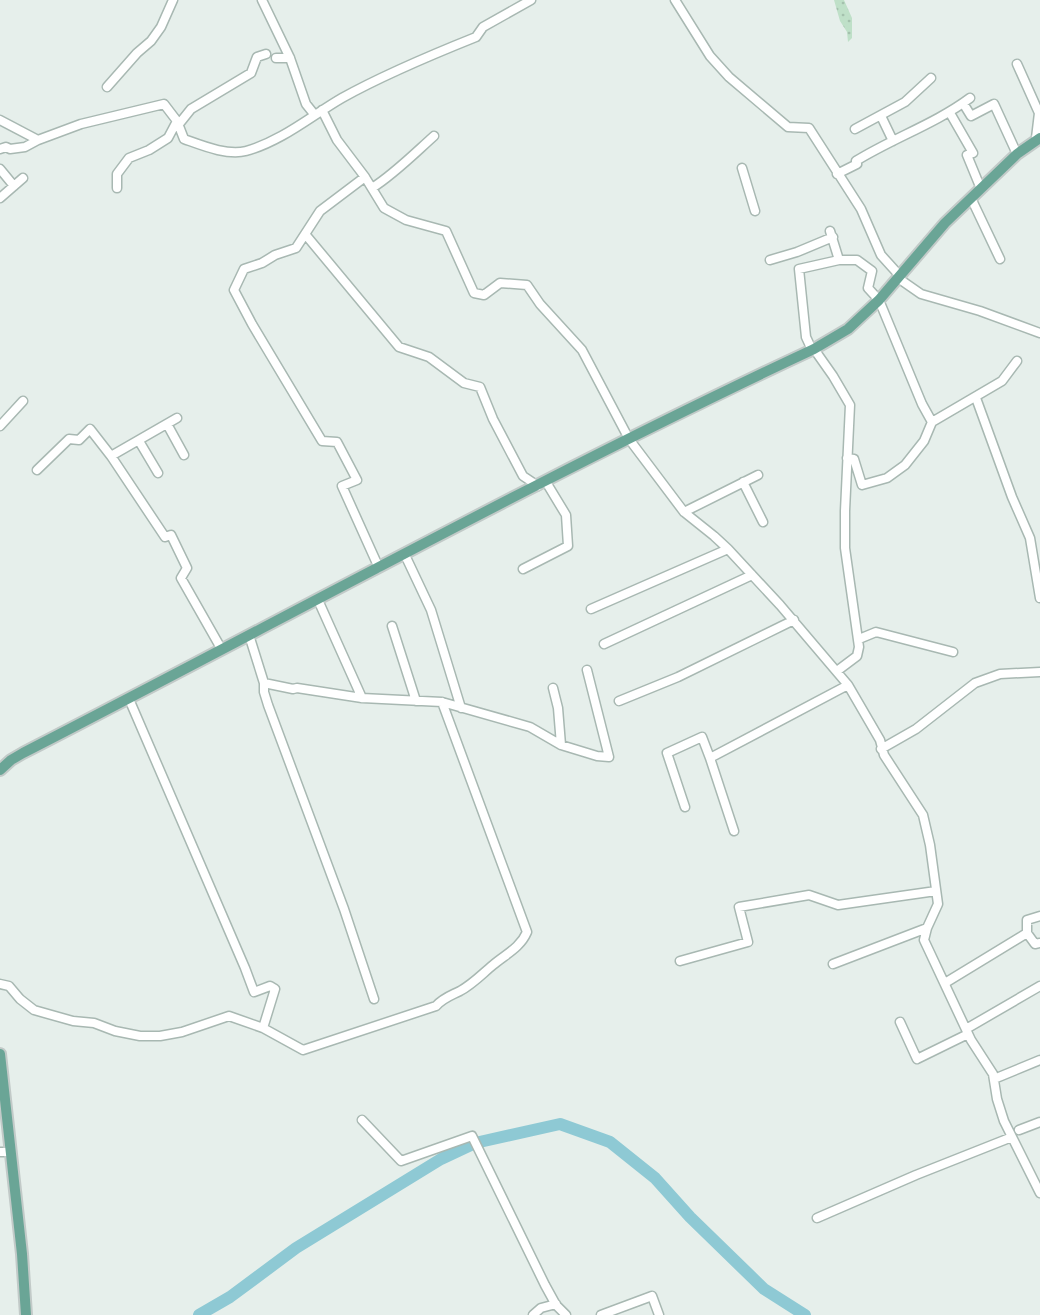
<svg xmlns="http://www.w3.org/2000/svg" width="1040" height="1315" font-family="Arial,sans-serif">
	<defs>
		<pattern id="green-dots" width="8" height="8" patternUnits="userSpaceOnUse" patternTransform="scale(1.5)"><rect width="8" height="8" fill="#bfe0c8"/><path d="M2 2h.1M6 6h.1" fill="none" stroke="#a4c1ad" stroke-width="1.8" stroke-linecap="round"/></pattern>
	</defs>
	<rect width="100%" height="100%" fill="#e6efeb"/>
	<path fill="url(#green-dots)" d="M834,0h10l8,18v20l-4,4 -1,-10 -7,-11z"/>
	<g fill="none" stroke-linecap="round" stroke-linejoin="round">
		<path stroke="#8ec9d4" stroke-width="12" d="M199,1315l31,-18 66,-49 145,-89 34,-16 85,-19 50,18 45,36 35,39 74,72 41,26"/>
		<defs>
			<path id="minor" d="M262,0l28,58 16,46 8,10
				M675,0l35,56 19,21 59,50 21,1 52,81 20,46 19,21
				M276,58h14
				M1017,64l22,49 -3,25
				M107,87l30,-34 14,-12 10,-14 12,-27
				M963,103l8,13 23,-12 23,50
				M322,110l15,30 28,37 19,31 22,12 40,11 28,62 10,2 16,-12 27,2 13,19 42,46 47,89 55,73 30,24 14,13 52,56 68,80 32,55 4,15 39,60 7,30 8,59 -11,24 -3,12 47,100 22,34 4,25 7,22 36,72
				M950,113l23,40 -6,2 14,34
				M881,116l12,25
				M0,120l38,20 43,-16 83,-20 13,17 7,18c17,6 43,17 62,12 36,-10 65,-35 96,-53 43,-24 89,-43 134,-61l7,-10 48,-27
				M179,124l12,-15 60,-36 6,-16 9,-3
				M855,129l50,-27 26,-24
				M0,149l6,-2 4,2 15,-2 13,-7
				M742,168l13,43
				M0,169l14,17
				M837,174l20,-10 -1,-3c37,-23 79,-37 114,-63
				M365,177l-45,34 -24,37 -21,7 -13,8 -18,6 -10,21 18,34 70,117 15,1 20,38 -15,6 37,82
				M117,188v-14l12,-16 20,-8 19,-12 9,-17
				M372,188c21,-13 43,-35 62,-52
				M0,198l23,-20
				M971,198l29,61
				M305,234l94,113 30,10 35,26 16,4 13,32 30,57 15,10
				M770,260l27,-8 36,-15
				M839,260h18l15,11 -4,17 11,12 43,104 10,18
				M898,278l23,16 59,17 60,22
				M814,349l19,27 17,29 -5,106v37l14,99 -2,9 -20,15
				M812,350l-6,-13 -7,-68 40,-9 -9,-29
				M976,398l36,99 18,41 10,60
				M167,424l17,31
				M0,426l23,-25
				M139,441l19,32
				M111,456l66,-38
				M847,458l7,1 8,26 25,-7 18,-13 19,-24 8,-19 70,-41 15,-20
				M37,470l32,-31 10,1 11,-11 21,27 54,81 6,-2 16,33 -6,10 41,72
				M743,482l20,40
				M684,512l74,-37
				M405,555l26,55 30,98
				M523,569l45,-23 -2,-31 -20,-33
				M318,600l44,98
				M591,609l137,-60
				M392,626l24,75
				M249,635l15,48v9l4,13 76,204 30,90
				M859,639l17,-7 77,20
				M604,644l148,-69
				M264,683l29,6 4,-1 65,10 80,4 88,25 31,18 36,11 12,1 -22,-87
				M553,688l5,20 3,37
				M129,699l116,269 9,24 16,-6 5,3 -12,39 40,22 133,-44c7,-8 14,-10 24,-15 13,-7 22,-17 33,-26 13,-11 27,-17 34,-33l-85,-230
				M619,701l59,-24 116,-57
				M881,749l35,-20 59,-46 25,-9 40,-2
				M710,758l24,73
				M685,807l-18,-54 35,-16 8,21 138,-73
				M1027,933v-13l13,-4
				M680,961l68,-19 -9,-35 70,-12 29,10 98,-14
				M833,964l94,-36
				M945,983l82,-50 8,11 5,-1
				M0,984l9,2 11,13 14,11 39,11 21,2 21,8 25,5h20l22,-4 47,-16 34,12
				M900,1022l17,37 51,-25
				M966,1029l74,-43
				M994,1079l46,-19
				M362,1120l39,41 71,-25 73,149 11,20 10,10
				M1019,1130l21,-8
				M0,1152h11
				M817,1218l99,-43 96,-38
				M533,1315l8,-7 15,-4
				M601,1315l51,-19 7,19"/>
			<path id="major" d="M0,770l11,-10 12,-7c263,-135 523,-279 791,-404l34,-20 31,-29 66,-77 72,-69 23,-16
				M0,1054l22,200 4,61"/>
		</defs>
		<use href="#minor" stroke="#a8b8b2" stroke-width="11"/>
		<use href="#major" stroke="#c2cac8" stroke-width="14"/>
		<use href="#minor" stroke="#fff" stroke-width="8"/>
		<use href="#major" stroke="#6aa596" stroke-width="10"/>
	</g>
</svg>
